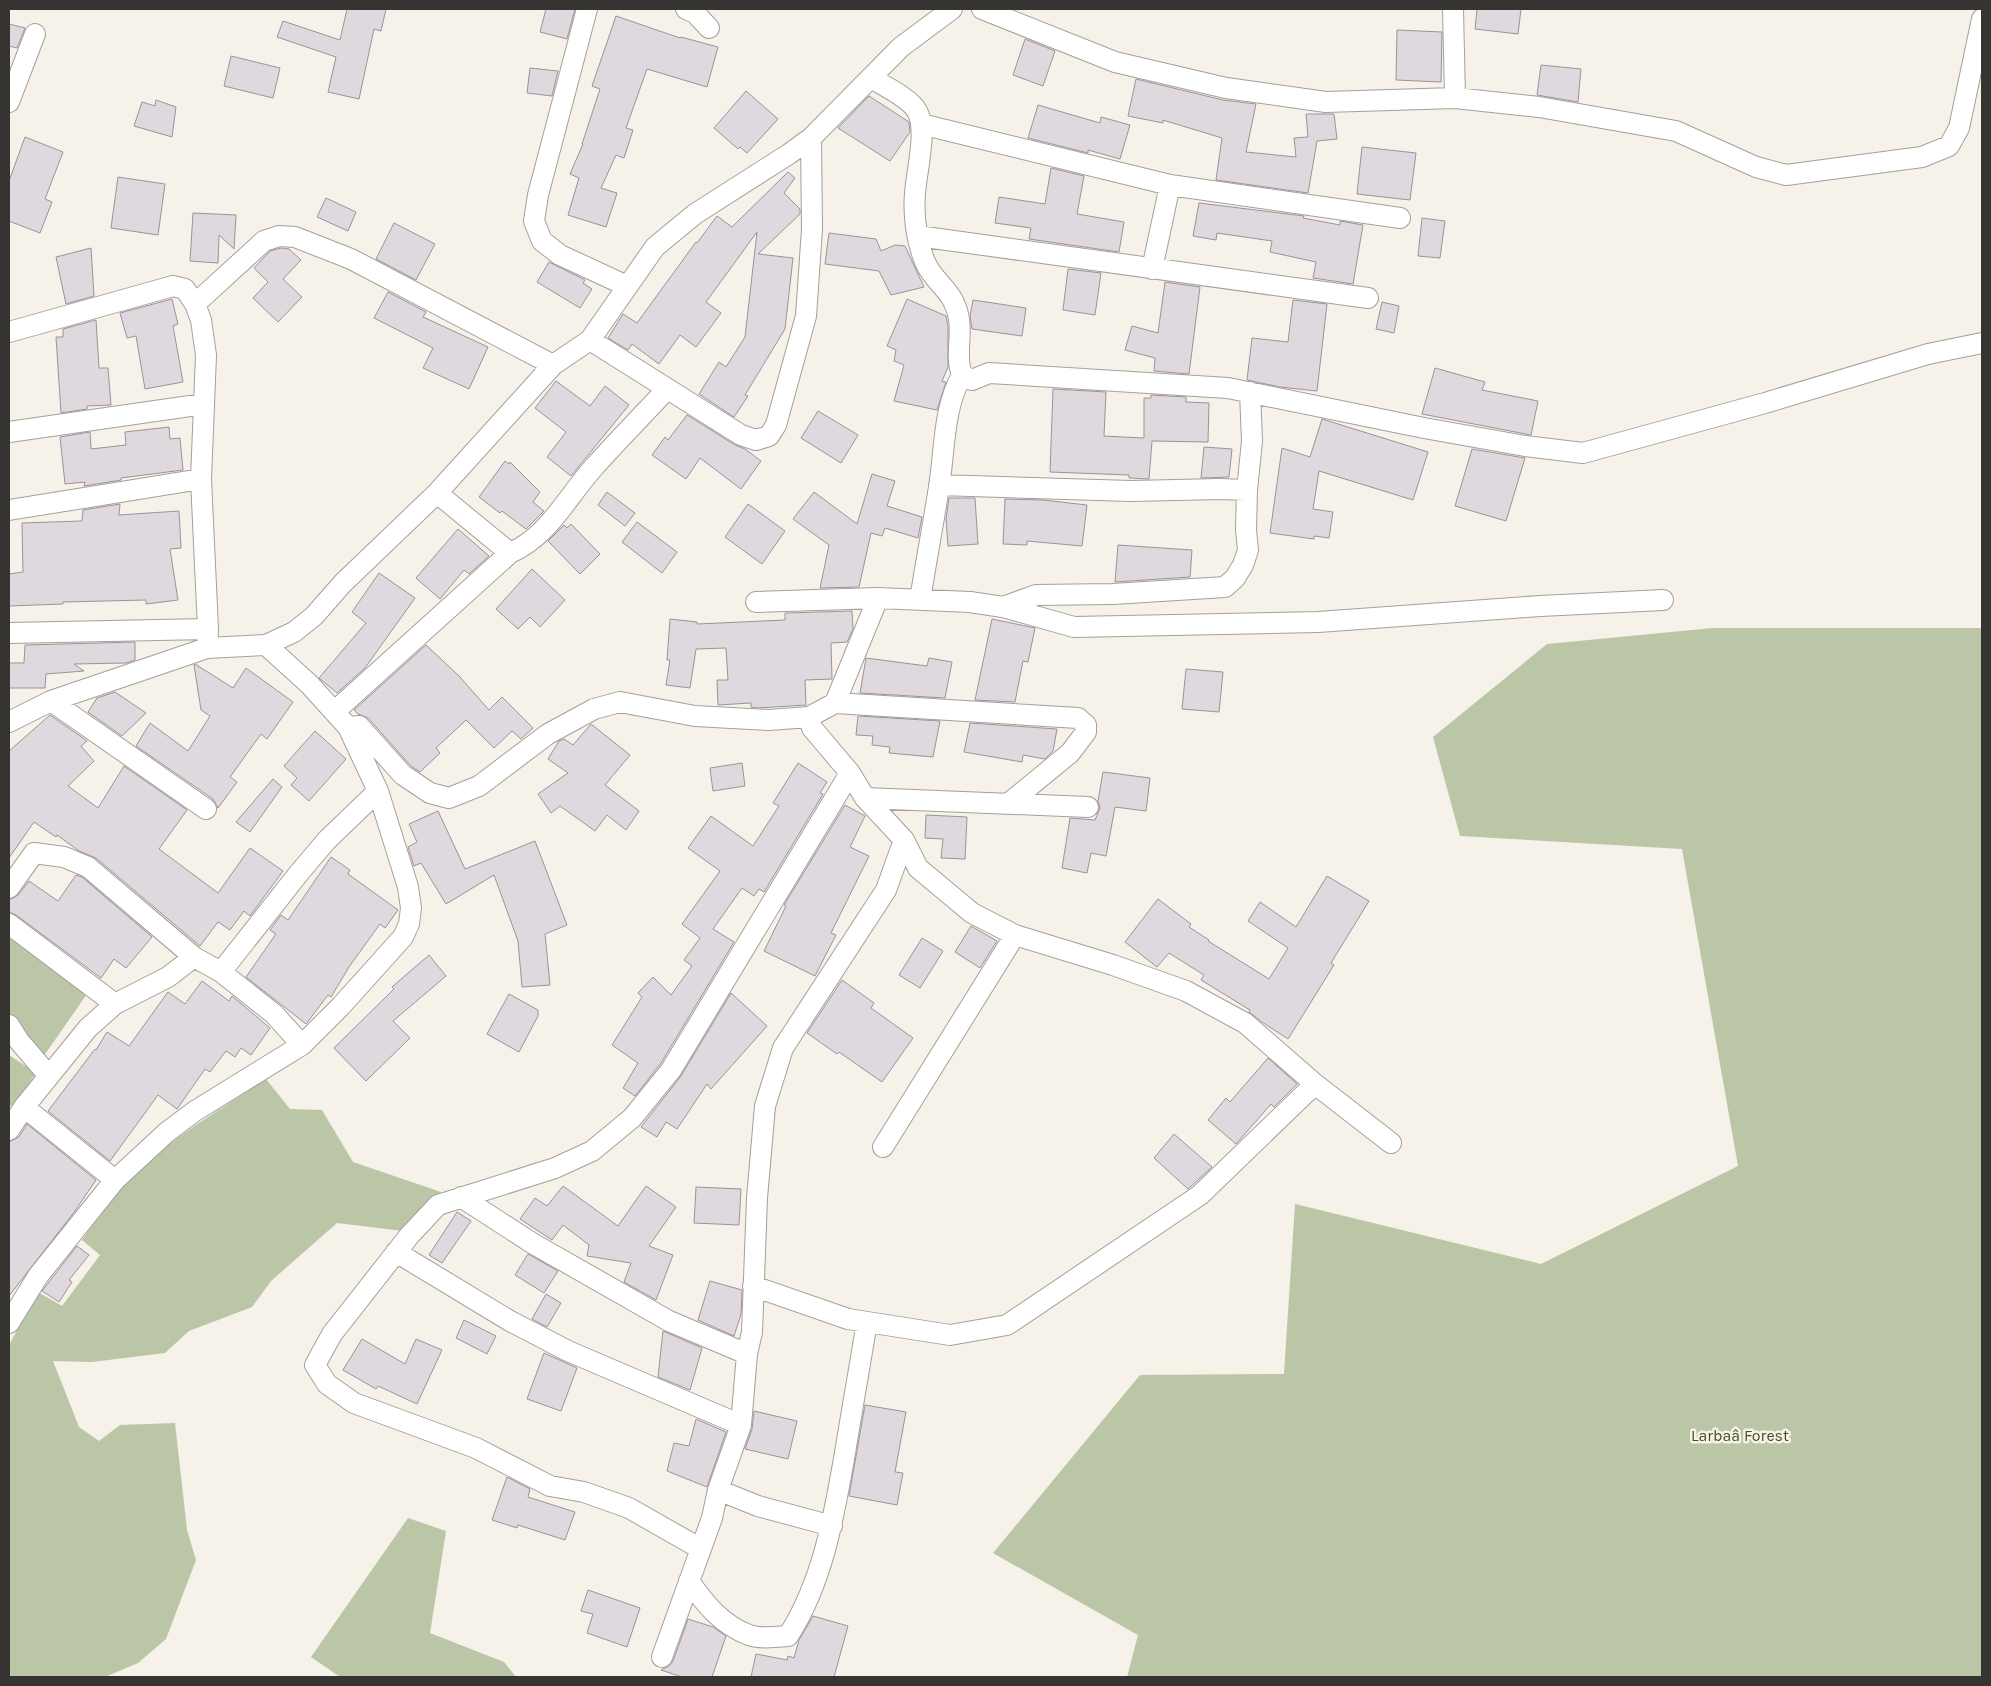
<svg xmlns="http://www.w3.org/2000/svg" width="1991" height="1686" font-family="Karla,sans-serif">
	<rect width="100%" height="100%" fill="#f6f1e9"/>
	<path fill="#bac6a6" d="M1713,628h269v1049h-855l11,-42 -145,-82 147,-178 144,-1 11,-170 246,60 197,-98 -56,-317 -222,-13 -27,-99 114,-93z
		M9,933l78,61 -46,66 -32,-45z
		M9,1055l27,18 -23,34 -4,-3z
		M266,1079l24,30 32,1 31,52 88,30 -38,39 -66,-8 -66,58 -19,26 -63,24 -24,22 -73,9 -39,-1 26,66 20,14 21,-16 55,-2 12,107 9,30 -30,79 -28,24 -33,14h-96v-332l29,-53 24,14 38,-51 -18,-15c16,-23 34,-46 53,-66 38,-38 87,-65 131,-95z
		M408,1518l38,13 -16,102 74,29 12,15h-176l-29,-20z"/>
	<path fill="#dfd8de" stroke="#9a9398" d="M347,9h39l-5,22 -7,-2 -15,70 -31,-7 8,-35 -59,-20 6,-16 57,19z
		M546,9h29l-8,30 -27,-7z
		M1477,9h44l-3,25 -43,-5z
		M616,16l64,22 1,-1 37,10 -11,40 -60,-18 -21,59 7,2 -9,28 -8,-3 -15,33 16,5 -11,34 -38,-12 11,-37 -9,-4 13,-30h-1l18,-55 -8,-3z
		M9,24l16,4 -8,20 -8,-2z
		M1397,30l45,2 -1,50 -45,-2z
		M1025,39l30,12 -12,35 -30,-11z
		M231,56l49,12 -7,30 -49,-12z
		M1541,65l40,4 -3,33 -41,-7z
		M530,68l28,3 -6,25 -25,-3z
		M1136,79l87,21 33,4 -10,48 50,5 -2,-19 14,-1 -2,-23h28l3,25 -20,2 -9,52 -92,-13 6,-42 -59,-18v3l-35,-7z
		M746,91l32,28 -31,34 -7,-6 -2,2 -24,-21z
		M869,96l40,26 1,10 -20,29 -52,-33z
		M156,100l20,7 -4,30 -38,-11 8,-24 13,4z
		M1038,105l62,18 1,-6 29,8 -10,34 -32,-9v3l-60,-15z
		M25,137l38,15 -18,47 7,3 -12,31 -31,-12v-40z
		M1362,147l54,6 -6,47 -53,-6z
		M1051,168l33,8 -7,38 47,8 -5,30 -90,-13 2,-11 -36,-5 4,-26 46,7z
		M788,172l7,6 -11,15 16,16v5l-42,40 35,4 -8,71 -40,66 3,1 -14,21 -35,-23 20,-32 7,5 19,-30 12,-105 -51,70 15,11 -25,34 -16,-12 -21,29 -27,-20 -4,6 -20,-12 15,-24 14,9 59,-81 1,1 20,-27 15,11z
		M118,177l47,7 -7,51 -47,-7z
		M326,198l30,14 -8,19 -31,-14z
		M1199,203l105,13 -1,2 37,7v-4l23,4 -10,59 -40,-6 3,-16 -46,-10 2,-11 -55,-8 -1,7 -23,-4z
		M193,213l43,2 -2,34 -15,-14 -1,28 -28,-2z
		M1422,218l23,3 -5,37 -22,-2z
		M394,223l41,21 -19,36 -40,-21z
		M829,233l47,6 5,12 14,-6 10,1 19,41 -33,8 -12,-24 -54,-7z
		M91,248l3,48 -28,8 -10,-47z
		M281,248l8,1 12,11 -18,19 19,18 -24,25 -25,-24 15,-16 -14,-14 16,-17z
		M549,262l36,18 -2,3 9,6 -12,19 -43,-26z
		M1068,269l33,4 -6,42 -32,-5z
		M1165,282l35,5 -11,87 -35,-3 1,-13 -30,-8 7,-24 26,7z
		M388,292l38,20 -3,5 65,30 -19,42 -46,-21 10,-20 -59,-30z
		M172,299l6,25 -5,2 10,56 -38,7 -9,-53 -9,2 -7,-25z
		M907,299l39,17 2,11v40l-6,14 4,1 -9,28 -43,-9 10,-36 -10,-4 2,-11 -9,-4z
		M973,300l53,8 -4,28 -50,-7 -2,-13z
		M1293,300l34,4 -10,87 -37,-4 -33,-7 5,-42 36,4z
		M1382,302l17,4 -5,27 -18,-4z
		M96,320l3,48h9l3,37 -24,1v3l-26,4 -5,-76h7v-8z
		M1435,368l50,14 -3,8 56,11 -7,34 -109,-21z
		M556,381l34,25 15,-20 24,19 -58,71 -24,-19 19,-25 -31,-24z
		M1053,389l53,3 -2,44 40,2v-40h7v-3l35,2v5l23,1 -1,39 -56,-1 -3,38 -20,-1v-3l-79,-3z
		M818,411l40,24 -17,28 -40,-25z
		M687,415l48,30 10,4 16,12 -20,28 -41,-31 -14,21 -34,-24 13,-18 3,3z
		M1322,419l106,33 -15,48 -94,-29 -6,38 20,3 -4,26 -15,-2v3l-44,-6 12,-85 28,9z
		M169,427l1,12 10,-1 3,32 -62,8v2l-37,6 1,-4 -20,2 -5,-47 30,-5 1,17 35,-4 -1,-13z
		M1204,447l28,2 -3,28 -28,1z
		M1472,449l53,9 -19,63 -51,-15z
		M505,461l4,3 1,-2 30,30 -7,10 11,9 -18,18 -24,-18 -2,2 -21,-16z
		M872,474l23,7 -8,25 35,11 -4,21 -33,-10 -3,8 -11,-3 -12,54 -39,1 9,-43 -36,-26 21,-27 43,32z
		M607,492l28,21 -10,13 -27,-21z
		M949,498h26l3,46 -30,2 -2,-27z
		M1005,499l38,1 44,5 -5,41 -55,-5v4l-24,-1z
		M120,504l-1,11 60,-4 2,37 -11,1 8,51 -32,4v-4l-83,2v2l-54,2v-32l14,-2 -1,-49 60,-2 1,-11z
		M748,504l37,27 -23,33 -37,-27z
		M637,522l40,30 -15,21 -40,-31z
		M571,524l29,30 -20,20 -32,-33 16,-16 3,3z
		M458,529l31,27 -20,18 -5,-4 -24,29 -24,-21z
		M1118,545l74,5 -2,27 -75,5z
		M532,569l33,31 -25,27 -10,-10 -12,12 -22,-20z
		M379,573l36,25 -50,70 -28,25 -18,-15 47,-55 -14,-11z
		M852,611l1,18 -6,13 -16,1 1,36 -27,1 1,25 -48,3 -7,-1v-4l-33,2 -1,-25h11l-2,-32 -30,1 -6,39 -24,-3 4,-25h-3l3,-41 27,3v2l88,-4v-7z
		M992,619l43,9 -7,34 -5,-1 -8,41 -40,-2z
		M135,642v18l-9,3 -52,1 10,7 -38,3 -1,14h-36v-25h15l1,-18z
		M426,645l33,31 30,34 13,-13 31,31 -12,11 -9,-8 -18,17 -28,-28 -30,28 4,5 -20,19 -9,-6 -43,-48 -10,-4 -4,-4z
		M866,658l61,8 2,-8 23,4 -7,36 -85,-5z
		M195,664l38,24 13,-20 47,34 -26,37 -6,-5 -31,43 7,5 -19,26 -5,-9 -77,-53 14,-23 38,28 22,-35 -9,-6 -7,-45z
		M1186,669l37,3 -4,40 -37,-3z
		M115,692l31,21 -24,23 -34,-24 9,-14z
		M50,715l37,26 -6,5 13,15 -26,25 30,22 26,-42 63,44 -28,39 59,44 32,-45 33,23 -33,45 -6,-5 -14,19 -12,-8 -18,24 -104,-88 -17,-7 -22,-16 -1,2 -22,-15 -25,36v-107z
		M858,716l82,5 -7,36 -44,-4 1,-6 -18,-2 1,-9 -17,-1z
		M970,723l87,6 -4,22 -8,8 -22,-4 -1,7 -58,-10z
		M591,724l39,31 -25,30 34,26 -13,19 -19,-15 -12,16 -35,-25 -9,7 -13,-19 30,-21 -20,-14 11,-18 5,-2 9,6z
		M315,731l31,28 -37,42 -18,-16 6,-7 -13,-12z
		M742,763l3,23 -32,5 -3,-23z
		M798,763l29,19 -7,11 3,1 -59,98 -5,-3 -5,7 -12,-8 -29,41 21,13 -73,121 -26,33 -12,-8 15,-25 -26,-18 30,-48 -4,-4 15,-16 18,18 21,-29 -8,-6 16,-22 -18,-14 38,-53 -32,-23 23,-32 42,30 26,-40 -6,-3z
		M1103,772l47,6 -4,33 -31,-4 -9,49 -15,-3 -4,20 -25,-5 8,-50 25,2 5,-12 -2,-7z
		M273,779l9,8 -32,45 -14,-10z
		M845,805l20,11 -15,31 19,9 -38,77 5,2 -21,41 -51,-25 22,-45 -2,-1z
		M438,811l27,58 70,-28 32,84 -22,9 5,51 -28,2 -4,-46 -24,-66 -48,29 -25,-41 -7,3 -6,-19 9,-5 -8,-18z
		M926,815l41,2 -2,42 -24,-1 2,-19 -18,-1z
		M331,857l19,13 -2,4 50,36 -13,18 -5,-4 -31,43 -18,30 -3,-2 -22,29 -60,-47 30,-43 -6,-4 11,-15 7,5z
		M76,875l6,2 70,60 -26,31 -12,-9 -13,19 -85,-63 -7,-3v-12l9,-5 11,-14 29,20z
		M1327,876l42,25 -38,62 3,2 -46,74 -26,-17 -13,-10 1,-2 -49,-30 3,-5 -35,-22 -12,14 -32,-25 33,-43 33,25 -2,3 20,13 -1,1 61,38 19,-31 -40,-27 12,-19 36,25z
		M971,926l26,15 -17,27 -25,-16z
		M922,938l21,13 -23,37 -21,-13z
		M429,955l17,21 -53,45 17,17 -44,43 -32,-33 60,-59 -2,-2z
		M842,980l32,23 -3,5 42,30 -31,44 -43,-30 -2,2 -30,-21z
		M202,981l27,20 3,-5 38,32 -19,27 -10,-7 -6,9 -9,-6 -16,21 -5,-3 -28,40 -19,-14 -48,66 -62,-50 47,-62 1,1 11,-18 22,14 39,-54 17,12z
		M731,993l36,33 -56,63 -4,-5 -30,45 -11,-7 -9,15 -16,-10 40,-51z
		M509,994l29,16v6l-19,36 -32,-18z
		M1268,1058l29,26 -23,23 -3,-3 -35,40 -28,-24 18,-22 4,4z
		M27,1124l69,56 -21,31 -66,85v-154l10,-5z
		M1174,1134l38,33 -24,22 -34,-31z
		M563,1186l55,40 28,-40 30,21 -27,39 24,9 -17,45 -32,-18 7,-19 -44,-7 2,-11 -26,-20 -11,15 -32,-21 15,-21 12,8z
		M696,1187l45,2 -2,36 -45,-2z
		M457,1212l14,9 -29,42 -13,-8z
		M77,1246l12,9 -20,25 3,2 -13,20 -17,-11z
		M528,1254l30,17 -14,22 -29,-18z
		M710,1281l32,9 -1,24 -7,22 -36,-16z
		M546,1294l15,9 -14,24 -15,-8z
		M464,1320l32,16 -9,18 -31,-16z
		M663,1331l39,17 -12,42 -32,-13z
		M362,1339l43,25 11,-25 26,11 -25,54 -39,-18 -2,3 -33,-19z
		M544,1353l33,15 -16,43 -34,-12z
		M865,1405l41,7 -11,60 8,1 -6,32 -48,-9z
		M754,1411l43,10 -9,38 -43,-10 7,-20z
		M696,1419l30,13 -19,55 -40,-16 7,-28 15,3z
		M507,1477l23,12 -2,8 47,15 -10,28 -47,-15 -1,3 -25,-8z
		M588,1590l52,18 -13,39 -40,-14 6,-19 -12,-3z
		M813,1616l35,10 -14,51h-83l5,-23 31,6 1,-4 6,2 5,-18z
		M688,1619l25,8 13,9 -14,41h-30l-21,-7 8,-4 4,-5z"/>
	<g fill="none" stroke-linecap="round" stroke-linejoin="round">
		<defs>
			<path id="street" d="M587,9l-49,186 -4,26 8,20 18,14 67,31
				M686,9l9,4 14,15
				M982,9l133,53 111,26 100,14 129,-4 84,9 137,24 80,36 30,8 136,-18 27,-11 10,-18 23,-109
				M1453,9l2,89
				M871,78c13,8 39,20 46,33 11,19 -1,62 -2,83 -2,22 2,50 11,70 11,22 28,26 33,55 3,19 -4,38 3,56l10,5 17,-7 239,15 196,40 101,18 58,7 182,-50 163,-49 54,-11
				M9,102l26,-68
				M921,124l249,61 230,33
				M918,236l450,62
				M1152,269l18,-84
				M195,304l69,-63 15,-5 16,1 56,22 202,106
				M9,332l164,-46 12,3 10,15 6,16 5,35 -5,124 7,150 -1,19
				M590,340l151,95 15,5 13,-4 7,-11 30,-109 6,-87 -1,-91
				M9,432l195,-28
				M939,485l192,6 89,-2 27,1 5,-49 -2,-49
				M437,493l73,60c38,-16 57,-56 84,-86 24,-27 49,-52 73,-78
				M9,510l192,-31
				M920,600c6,-38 13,-75 19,-113 6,-38 4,-78 23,-112
				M756,602l122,-4 92,4 33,5 71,20 244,-5 222,-16 123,-6
				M1003,607l33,-12 77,-1 112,-7 10,-9 8,-13 5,-15 -2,-20 1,-40
				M9,633l199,-4
				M51,701l155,108
				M835,703l243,15 8,7v7l-16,21 -62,51
				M334,712l176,-159
				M809,717l26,-14 43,-105
				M9,722l42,-21 156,-53 59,-3 28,-13 20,-16 29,-33 94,-90 116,-128 37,-25 65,-93 40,-33 94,-60 22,-16 90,-91 51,-38
				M348,727l11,-1 44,49 27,18 19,5 30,-12 69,-52 46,-25 26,-7 75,14 74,4 40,-3 3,11 38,45 15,25 39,42 14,28 54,45 43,22 98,30 73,26 59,32 70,61 76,59
				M865,798l223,9
				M9,888l25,-35 30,4 24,10 106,90 27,15 53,42 28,31
				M9,924l106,80
				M221,972l78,-99 28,-33 51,-49
				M9,1025l10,16 30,35
				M24,1107l91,73
				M9,1130l15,-23 64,-79 27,-24 53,-27 26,-20
				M883,1147l132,-212
				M461,1197l71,46 137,78 78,33
				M396,1252l114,69 58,30 173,74
				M753,1286l95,33 102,16 57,-10 193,-130 115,-111
				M9,1323l29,-47 77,-96 52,-48 28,-21 107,-66 39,-39 62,-69 6,-13 2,-16 -3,-21 -30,-96 -30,-64 -39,-43 -43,-39
				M718,1490l40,16 74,20
				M701,1549l-72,-41 -45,-16 -34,-6 -74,-38 -122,-45 -27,-19 -12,-19 17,-31 77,-98 29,-31 117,-37 37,-17 40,-33 39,-48 179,-297
				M689,1581c16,23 33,44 60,54 10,4 27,2 39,1 35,-54 46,-120 57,-183 7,-44 15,-88 22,-131
				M662,1657l50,-139 6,-28 23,-65 6,-71 5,-22 5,-134 8,-92 18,-58 103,-158 18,-50"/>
		</defs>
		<use href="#street" stroke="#a5a099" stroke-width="22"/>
		<use href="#street" stroke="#fff" stroke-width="20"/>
	</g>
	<g text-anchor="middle" stroke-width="5" stroke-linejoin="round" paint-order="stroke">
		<g font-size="16" fill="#415319" stroke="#f6f1e9">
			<text x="1740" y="1441">Larbaâ Forest</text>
		</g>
	</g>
	<rect width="1991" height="1686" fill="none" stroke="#363431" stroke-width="20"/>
</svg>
